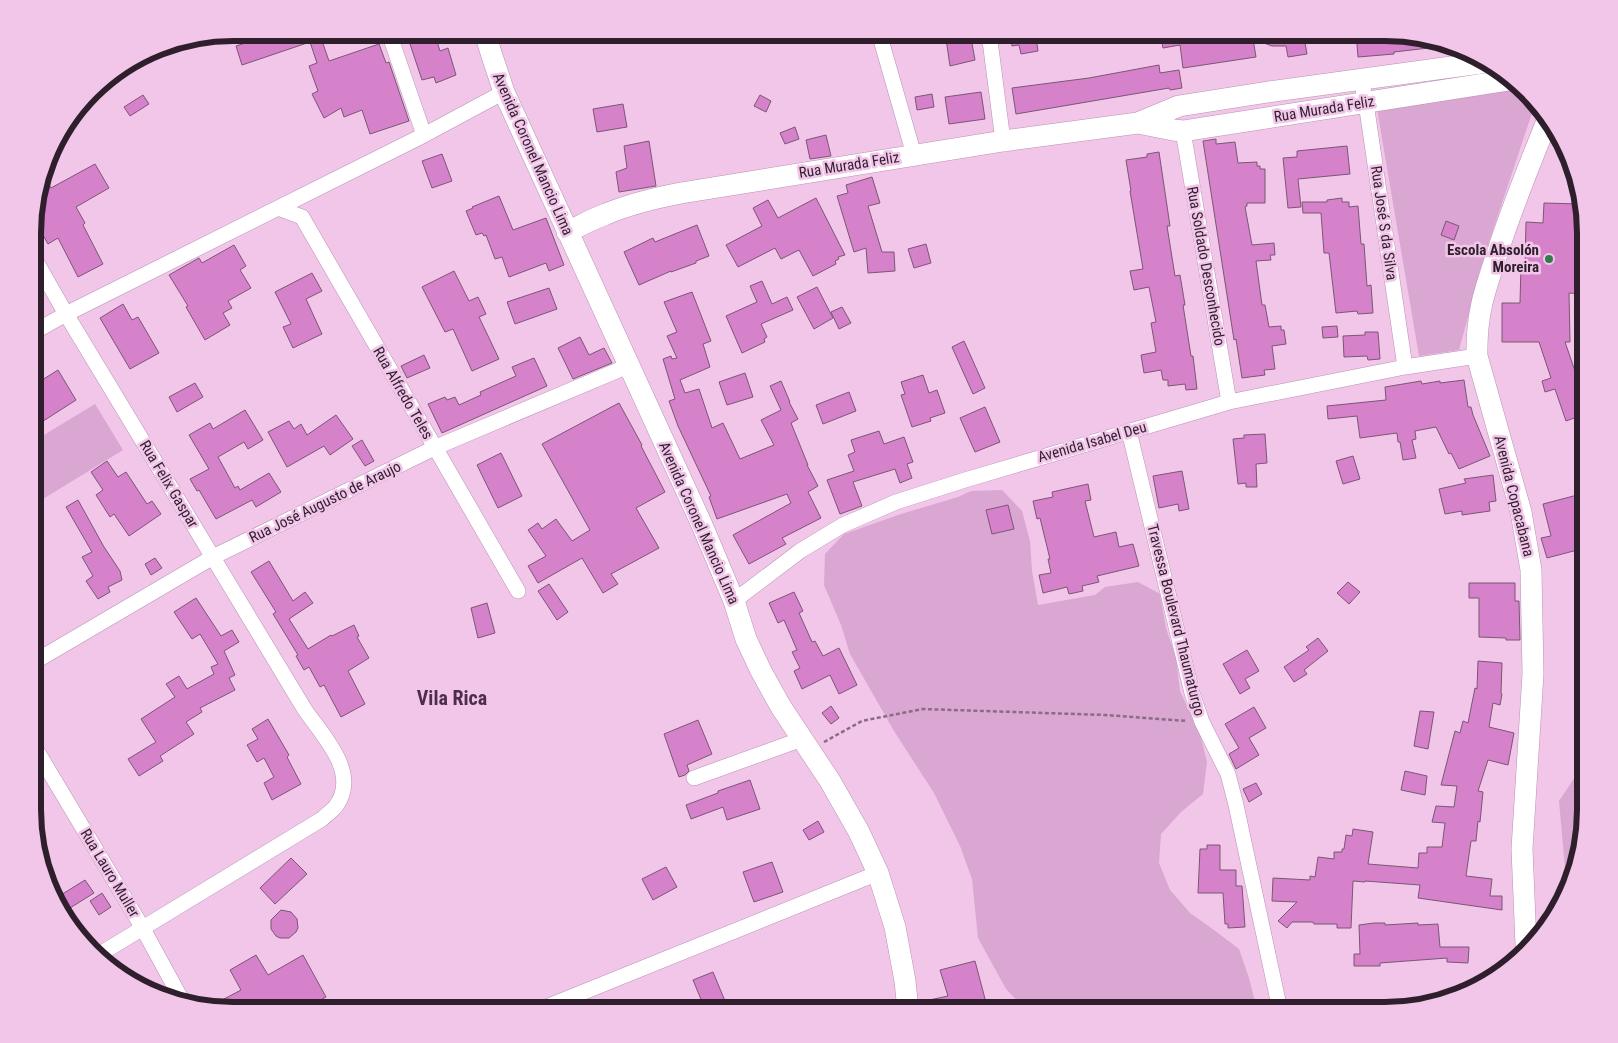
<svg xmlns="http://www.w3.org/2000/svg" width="1618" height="1043" font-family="'Roboto Condensed',sans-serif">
	<rect width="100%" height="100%" fill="#f1c6e9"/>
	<path fill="#daa6d2" d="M1516,87l18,20 -48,144 -27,99 -40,6 -42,-247z
		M95,404l28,46 -80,49 -9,-15v-43z
		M1002,490l20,21 8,30 2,30 6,34 57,-10 10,-8 33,-5 22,12 6,34 10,30 4,33 20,43 7,28 -4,32 -22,18 -20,22 -2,29 11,27 20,23 24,17 25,19 10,29 8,32h-231l-20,-21 -28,-51 -6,-59 -12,-33 -26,-53 -40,-62 -44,-77 -9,-29 -17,-40 1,-31 19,-20 57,-20 57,-17 13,-6z
		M1585,762c0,44 2,88 -18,128l-8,-89z"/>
	<path fill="#d582ca" stroke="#7b5675" d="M279,32h53v3l-11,3 8,23 50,-17 7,19 3,-1 20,59 -39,13 -8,-24 -18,7 -3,-9 -17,10 -12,-24 6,-3 -9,-25 8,-3 -7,-21 -68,23 -6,-19z
		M414,32h20l6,19 8,-3 8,27 -20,8 -2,-6 -12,3 -15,-45z
		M945,32h20l1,7 5,-1 4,22 -25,6z
		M1010,32h25l3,19 -17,3 -2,-9 -7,1z
		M1160,32h143l4,22 -19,3 -2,-11h-14l-19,-7 3,18 -73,11 -3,-23 -17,3z
		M1356,32h29l61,11v3l-52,6v2l-36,3z
		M1159,65l1,8 19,-3 3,18 -12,2 -1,-2 -153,26 -4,-26 77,-10z
		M981,92l4,27 -36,5 -4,-27z
		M932,94l2,13 -17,3 -2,-13z
		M143,95l6,9 -19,12 -6,-9z
		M760,95l11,6 -5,11 -12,-6z
		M623,104l4,23 -30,5 -4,-23z
		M795,127l4,12 -14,5 -5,-11z
		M826,135l5,21 -21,3 -4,-19z
		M1216,139v5l19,-2 3,21 19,-1v4h3v3h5v34h-18v3l-2,1 7,38 22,-2 1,12h-5l1,5 -15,1 6,44h3l4,22 12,-1v4h3l2,14 -14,2 3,23 -11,1 1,5 -23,3 -6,-39 -2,1 -31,-199z
		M649,141l7,45 -37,6 -3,-20 11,-4 -3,-22z
		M1347,146l3,28 -52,5 3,28 -13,1 -5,-50 14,-1v-6z
		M1159,152l11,74h-3l8,50 5,-1 5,30h-2l8,51h2l4,33 -11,1 -1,-6 -17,2v-6h-5l-2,-10 -17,3 -3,-18 15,-3 -5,-29 5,-1 -7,-35 -15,3 -4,-19 13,-2 -13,-78h1l-5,-31 21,-3v-3z
		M442,154l10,27 -20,7 -10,-27z
		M95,164l14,24 -33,19 9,16 -2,2 20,39 -25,13 -20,-39 -10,6 -14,-25v-12l10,-31 7,12z
		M872,177l8,26 -12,3 14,46h12l1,19 -27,2 -2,-25 -12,4 -17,-56 11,-3 -2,-8z
		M499,196l14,34 33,-12 18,47 -15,6 -3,-8 -37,14 -7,-20 -7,2 -9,-24 -2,1 -2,-3 -6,2 -10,-24 7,-3 -1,-1z
		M816,198l29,57 -7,2 1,2 -4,2 1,3 -23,12 -14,-26 -18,9 -6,-11 -37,19 -12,-22 36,-19 -9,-18 15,-8 10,18z
		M1342,198v4h7v5l9,-1 3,38h3l3,42 4,-1 2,28 -15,1 -1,-3 -21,2 -7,-60h-5l-3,-40h-18l-1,-11h25v-2z
		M1544,203l36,1 5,16v74l-16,-1 1,49h-5l10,29 10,-3v46l-19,7 -11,-32 -10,3 -3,-11 9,-3 -12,-36h-37v-39h18l1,-38h4l1,-43 17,1z
		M1446,221l13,5 -5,14 -13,-5z
		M697,225l12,31 -13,5v2l-25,9v-1l-32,14 -15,-33 29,-14 2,4z
		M926,244l5,19 -17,5 -6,-19z
		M234,245l12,21 -6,4 11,18 -23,13 4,7 -9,5 7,12 -25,15 -19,-33 2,-1 -19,-31 30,-17 3,5z
		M454,271l15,30 9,-4 8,17 -7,3 20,42 -27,12 -19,-42 -8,3 -23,-45z
		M312,273l10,18 -16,8 16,35 -29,14 -10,-21 8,-3 -16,-32z
		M762,281l10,23 15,-7 6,13 -32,14 6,13 -3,2 1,3 -23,11 -16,-37 31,-14 -7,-16z
		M817,287l16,31 -19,11 -17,-32z
		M549,288l8,21 -42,15 -8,-22z
		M692,292l19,49 -8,3 7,23 -30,13 5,13 14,-4 13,39 11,-5 17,36 34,-14 -13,-25 20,-10 -11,-24 11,-5 9,21h-1l9,17 -7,4 17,42h-1l11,21 -10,6 13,26 -39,20 4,6 -37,20 -16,-29 58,-32 -4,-9 -70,25 -8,-22 2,-1 -33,-70 -9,-25 6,-2 -12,-40 8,-3 1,3 5,-1 -10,-22 10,-4 -13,-30z
		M123,304l9,16 6,-3 21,36 -29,16 -30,-51z
		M842,307l9,16 -12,6 -8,-17z
		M1337,326l1,11 -15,1 -1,-11z
		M1365,332h13l2,27 -12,1 -1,-4 -23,1 -1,-21 22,-1z
		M580,337l9,18 15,-7 8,15 -39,16 -15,-31z
		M964,341l21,47 -12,6 -21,-47z
		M424,355l6,13 -23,10 -6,-12z
		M534,358l13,28 -105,47 -14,-29 17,-7 2,3 8,-3 4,8 22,-10 -1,-3 36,-16 -4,-9z
		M58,370l18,30 -42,27v-16l5,-3 -5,-8v-15z
		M745,373l8,24 -26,8 -8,-23z
		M923,375l6,18 8,-3 8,23 -15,5 1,3 -19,6 -11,-32 4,-1 -4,-12z
		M1464,380l4,27h3l2,8 17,41 -31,13 -8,-16 -2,1 -13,-27 -21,4 1,8 -4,1 4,18 -13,2 -3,-18h-2l-1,-9 -37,5 -3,-22 -29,3 -1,-13 59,-6 -1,-13 36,-6 1,3 18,-3v2z
		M195,383l8,14 -26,15 -8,-15z
		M849,392l7,19 -33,13 -7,-19z
		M619,403l23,42 -1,1 24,46 -29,16 23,40 -48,26 7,10 -15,9 -21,-35 -44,25 -10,-17 18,-10 -18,-26 10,-7 4,6 14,-10 16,22 18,-11 -48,-86z
		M985,407l15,35 -25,10 -15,-34z
		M245,410l18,30 -15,9 -4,-7 -26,15 17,31 3,-2 2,4 29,-17 12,19 -25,15 -4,-7 -36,19 -17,-29 -2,1 -7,-12 19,-10 -20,-34 21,-12 3,6z
		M336,415l17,24 -23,16 -6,-9 -37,21 -19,-35 21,-11 5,8 7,-5 6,11z
		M879,431l5,13 20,-7 9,25 -6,2 5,14 -12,5 -5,-14 -42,13 9,24 -22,8 -13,-34 27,-9 -6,-16 7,-3 -4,-12z
		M1265,434l2,29 -11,1 1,23h-11v-4l-8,1 -5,-45 11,-1v-3z
		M362,440l12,21 -9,5 -13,-20z
		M501,453l21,43 -24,12 -21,-43z
		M1353,456l7,23 -17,5 -7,-23z
		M107,461l11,16 8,-5 21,32 5,-3 9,13 -32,22 -15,-22 -4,3 -14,-22 7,-5 -12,-18z
		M1182,471l7,38 -10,2 -1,-7 -19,4 -6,-32z
		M1493,475l3,26 -7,1 1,9 -28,4v-4l-17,3 -6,-25 27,-6 -2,-4z
		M1088,484l3,16 -6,1 9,36 22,-5 3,15 14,-3 6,22 -42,10 2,6 -17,4 1,5 -14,3 -2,-7 -24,6 -4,-18 12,-2 -3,-14h2l-10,-41 -3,1 -4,-18 20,-4 -1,-5z
		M1585,493v55l-38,10 -6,-20 10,-2 -8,-32z
		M78,500l26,47 16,24 2,9 -14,7 2,5 -12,7 -12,-18 7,-5 -11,-19 10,-5 -26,-45z
		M1008,505l6,24 -22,5 -6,-24z
		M155,558l7,10 -11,7 -6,-11z
		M269,561l24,40 12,-9 8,11 -24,16 19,30 23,-14 1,1 22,-11 5,11 -2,1 12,21 -21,13 17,33 -24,13 -17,-32 -4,2 -11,-20 -5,3 -8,-14 2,-1 -25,-41 3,-2 -25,-40z
		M1348,582l12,10 -11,12 -12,-11z
		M1469,583h46v18h4l1,39h-14v-2l-27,-1v-39h-10z
		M549,584l19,28 -11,8 -19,-29z
		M794,592l9,19 -4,2 13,29 3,-1 8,15 16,-8 18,37 -18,9 -9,-19 -28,14 -8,-18 6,-3 -8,-16 5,-2 -13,-30 -6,3 -9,-20z
		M196,598l25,38 11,-6 7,12 -15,9 11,24 -6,3 6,12 -35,18 2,4 -16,10 8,12 -34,22 3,5 -24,15 -11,-17 28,-17 -15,-23 34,-22 -9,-13 13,-8 8,13 27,-15 -3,-7 7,-3 -18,-30 -8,5 -18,-27z
		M487,603l8,30 -17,5 -7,-30z
		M1318,638l10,13 -24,19 3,4 -13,8 -10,-15 25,-17 -3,-3z
		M1247,650l12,21 -14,8 5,9 -10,6 -17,-30z
		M1478,661l24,2 -1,30 1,1 -2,11 -7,-2 -4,24 25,6 -6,32 -20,-5 -10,31 5,1 -3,30 -2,-1 -2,20h-5l-5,35 26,3 -2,17h12v14l-84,-12 2,-13 -55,-4v1l-12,-1 -2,47h-14v-4h-23l-1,-2h-21l-5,6 -9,-7 19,-19 -25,-1 1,-23 37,2v-4l5,1 3,-20 16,2v-7h8v-3h2l2,-14 6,1 1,-7 20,3 -5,32 50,4 1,-15h8v-6h15l3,-24 -13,-1 4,-16 18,1 3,-21 -16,-1 14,-54 5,2 3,-12 5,2 7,-35 2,1z
		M831,706l8,12 -8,6 -9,-11z
		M1254,707l12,21 -17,10 10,17 -23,14 -7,-15 10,-6 -14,-24z
		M1420,711l14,1 -6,37 -14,-3z
		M268,719l21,36 -2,2 14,27 -29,16 -8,-17 10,-6 -10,-19 -7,4 -10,-17 11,-6 -6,-10z
		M698,720l14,34 -25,11 2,6 -4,4 -6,2 -15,-43z
		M1405,771l22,5 -2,19 -24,-5z
		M750,780l10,29 -33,11 -4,-13 -32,12 -5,-14 32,-12v-2z
		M1256,783l6,11 -13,8 -6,-13z
		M818,821l6,11 -15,8 -6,-10z
		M1207,845h13v25h16v16h6l3,41 -17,1v-4h-3l-2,-31h-25l2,-44h7z
		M291,858l16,16 -32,30 -15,-16z
		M772,862l11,30 -29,10 -11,-30z
		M666,867l11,20 -24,13 -11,-21z
		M85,880l9,13 -32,20 -6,-15z
		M102,893l9,14 -12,8 -9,-14z
		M281,910l10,2 6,7 1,9 -2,4 -7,6h-9l-4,-2 -5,-7v-9z
		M1374,923h11v2l33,-2v2l20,-1 2,23h29l-1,16 -21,-1v-4l-67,5v3h-26v-12h6l-1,-29z
		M256,955l12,20 35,-20 23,42 -25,13h-68l-24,-3 32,-17 -11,-20z
		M975,961l13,49h-68v-8l28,-6 -8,-26z
		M713,972l12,29 -20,8 -12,-29z"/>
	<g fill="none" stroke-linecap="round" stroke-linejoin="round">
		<defs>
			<path id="street" d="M389,33l35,102
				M879,33l35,122
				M989,33l14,108
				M1361,79l5,24 39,264
				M1183,131l46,271
				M278,208l24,9 216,374
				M34,258l32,56 239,396c18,26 55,63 31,96 -4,5 -10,9 -14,13l-222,135
				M34,332l32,-18 358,-179 80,-43
				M1129,431l63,262 10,29 26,52 8,31 44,205
				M734,601l66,-50 43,-26 53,-23 69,-22 264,-78 176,-35 72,-11
				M34,662l179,-105 221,-109 194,-82
				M34,746l108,181 41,75
				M694,778l108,-39
				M539,1010l339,-137"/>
			<path id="secondary" d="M485,33l7,23 12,36 198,433 32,76 12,38 15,32 20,36 49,74 29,51 19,41 17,54 10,54 3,29
				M1138,123l35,7 10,1 326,-51
				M567,232c13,-6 25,-13 39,-18 24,-10 49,-16 75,-21l322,-52 135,-18 41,-17 89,-14 220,-30
				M1526,945l-4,-96 11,-175 -2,-104 -10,-58 -44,-156c-1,-43 8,-66 21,-105 14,-44 32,-87 49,-130"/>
		</defs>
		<use href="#street" stroke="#b991b3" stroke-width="16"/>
		<use href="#secondary" stroke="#b991b3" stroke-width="22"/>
		<path stroke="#8a6d85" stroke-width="2.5" stroke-dasharray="4 2.5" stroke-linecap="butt" d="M824,742l38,-21 61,-12 182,6 82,6"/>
		<use href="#street" stroke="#fff" stroke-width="15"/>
		<use href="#secondary" stroke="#fff" stroke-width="21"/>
	</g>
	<circle fill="#317c4a" stroke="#f1c6e9" stroke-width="2" cx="1549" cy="259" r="5"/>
	<g text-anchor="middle" stroke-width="5" stroke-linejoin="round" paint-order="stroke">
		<g font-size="15" fill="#2f1f2d" stroke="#f1c6e9">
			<text transform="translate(1324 109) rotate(-9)" y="5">Rua Murada Feliz</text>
			<text transform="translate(533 154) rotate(66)" y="5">Avenida Coronel Mancio Lima</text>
			<text transform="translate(849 165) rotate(-9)" y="5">Rua Murada Feliz</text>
			<text transform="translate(1384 223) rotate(82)" y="5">Rua José S da Silva</text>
			<text transform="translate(1206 266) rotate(80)" y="5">Rua Soldado Desconhecido</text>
			<text transform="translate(403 393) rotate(60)" y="5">Rua Alfredo Teles</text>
			<text transform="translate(1092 442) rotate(-16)" y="5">Avenida Isabel Deu</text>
			<text transform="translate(169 484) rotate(59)" y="5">Rua Felix Gaspar</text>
			<text transform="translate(1514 496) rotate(76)" y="5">Avenida Copacabana</text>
			<text transform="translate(325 502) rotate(-26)" y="5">Rua José Augusto de Araujo</text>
			<text transform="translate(699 523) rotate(66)" y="5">Avenida Coronel Mancio Lima</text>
			<text transform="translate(1176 620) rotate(76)" y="5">Travessa Boulevard Thaumaturgo</text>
			<text transform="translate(110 873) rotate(59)" y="5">Rua Lauro Muller</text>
		</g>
		<g font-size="15" font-weight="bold" fill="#2f1f2d" stroke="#f1c6e9" text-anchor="end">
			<text x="1539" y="255">Escola Absolón<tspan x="1539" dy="17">Moreira</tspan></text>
		</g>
		<g font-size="20" font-weight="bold" fill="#4e2c4a" stroke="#f1c6e9">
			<text x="452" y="705">Vila Rica</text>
		</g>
	</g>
	<path d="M0 0H1618V1043H0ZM233 41H1385A192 192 0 0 1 1577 233V810A192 192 0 0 1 1385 1002H233A192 192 0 0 1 41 810V233A192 192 0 0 1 233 41Z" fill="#f1c6e9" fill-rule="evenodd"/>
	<path fill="none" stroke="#2f1f2d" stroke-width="6" d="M233 41H1385A192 192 0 0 1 1577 233V810A192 192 0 0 1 1385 1002H233A192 192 0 0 1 41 810V233A192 192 0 0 1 233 41Z"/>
</svg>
